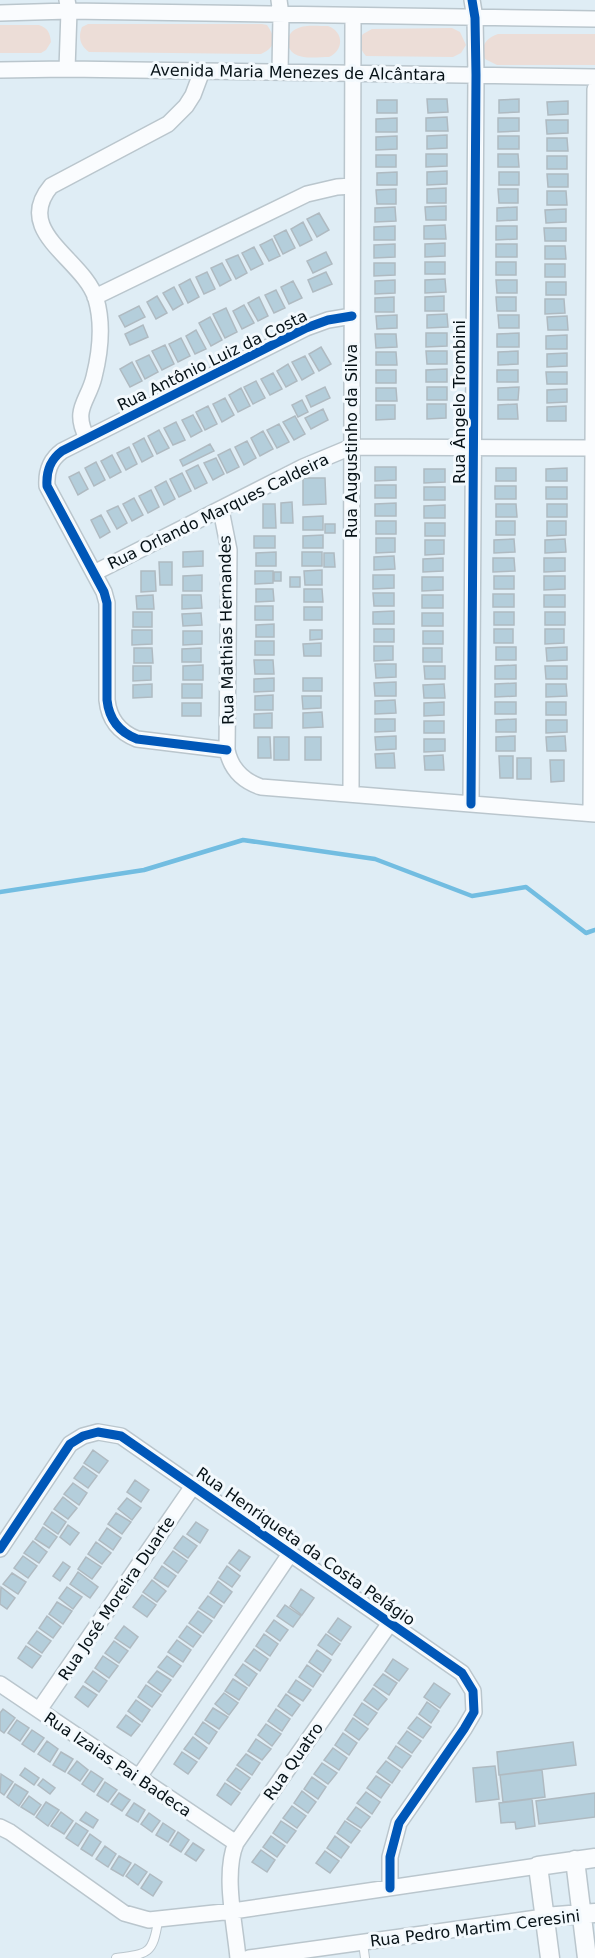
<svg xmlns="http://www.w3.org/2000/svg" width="595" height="1958" font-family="'DejaVu Sans',sans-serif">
	<rect width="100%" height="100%" fill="#dfedf5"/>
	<path fill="#ecddd7" d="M88,24h174l5,1c9,12 9,23 -6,29l-172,-2c-9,-6 -11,-15 -7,-25z
		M0,25h39c9,3 11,8 12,17l-5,8 -5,3h-41z
		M328,26c16,6 16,24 1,31 -16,0 -39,5 -42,-16 5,-19 26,-15 41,-15z
		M452,28l8,4 6,13 -5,8 -8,4 -87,-1c-6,-6 -8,-15 -3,-22l9,-5z
		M498,34h97v31h-98l-12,-6c-6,-12 1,-21 13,-25z"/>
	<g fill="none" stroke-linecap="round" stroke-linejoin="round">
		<path stroke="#72bde1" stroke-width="4.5" d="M0,892l144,-22 99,-30 132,19 97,37 54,-9 60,46 9,-3"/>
	</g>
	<path fill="#b4cedb" stroke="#afbac1" stroke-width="1.5" d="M427,99h20l1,13 -20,1z
		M519,99v13l-20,1v-13z
		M377,100h20v13h-20z
		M568,101v13l-20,1 -1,-13z
		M447,117l1,14h-22v-13z
		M397,118v14h-21v-13z
		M498,118h21v13l-21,1z
		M546,120h22v13l-21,1z
		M447,135v13l-20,1v-13z
		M397,136v13l-21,1v-13z
		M498,136h21v13h-21z
		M547,138h20l1,13h-21z
		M426,154h21v12l-21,1z
		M498,154h20l1,13h-21z
		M376,155h20v12h-20z
		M547,156h20v13h-20z
		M447,171v13l-20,1v-13z
		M397,172v13h-20v-12z
		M499,172h20v13h-20z
		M547,174h21v13h-20z
		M446,188v15h-19v-14z
		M396,189v15h-19l-1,-14z
		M498,189h20v14h-19z
		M547,191h19l1,14h-20z
		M446,206v14h-20l-1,-13z
		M395,207l1,14 -21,1v-14z
		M517,207v13l-20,1v-13z
		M566,209v13l-20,1 -1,-13z
		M319,213l10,17 -12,7 -10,-18z
		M303,222l9,18 -12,6 -9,-17z
		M445,225l1,14h-22v-13z
		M395,226v14h-21v-13z
		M496,226h21v13l-21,1z
		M544,228h22v13h-21z
		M286,230l9,18 -12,6 -9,-18z
		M272,239l8,17 -11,5 -9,-16z
		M445,243v13l-20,1v-13z
		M395,244v13l-21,1v-13z
		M496,244h21v13h-21z
		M545,246h20l1,13h-21z
		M254,247l9,17 -12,6 -9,-17z
		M326,252l6,12 -19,9 -6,-12z
		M238,255l9,18 -11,6 -10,-19z
		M425,262h20v12h-20z
		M496,262h20v13h-20z
		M222,263l9,17 -11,6 -9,-18z
		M374,263h21v12l-21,1z
		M545,264h20v13h-20z
		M207,272l8,17 -11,5 -8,-17z
		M326,272l6,12 -19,8 -5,-12z
		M190,279l9,18 -11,6 -9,-18z
		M445,279l1,13 -21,1v-13z
		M395,280v13l-20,1v-13z
		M496,280h21v13h-20z
		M293,281l9,17 -13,6 -8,-17z
		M546,282h20v13h-20z
		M174,287l9,17 -10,6 -10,-17z
		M276,290l9,18 -11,5 -9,-18z
		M157,296l10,17 -11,6 -9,-17z
		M444,296v15h-19v-14z
		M259,297l9,19 -10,5 -10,-18z
		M394,297v15h-19v-14z
		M496,297h20v14h-19z
		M545,299h19l1,14 -20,1z
		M244,305l10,18 -12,6 -9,-18z
		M139,306l6,11 -20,10 -6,-11z
		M226,308l11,24 -12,6 -12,-24z
		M447,314l1,13 -21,1v-13z
		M397,315v13l-20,1 -1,-13z
		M498,315h21v13h-20z
		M567,316l1,14h-20l-1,-13z
		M210,317l12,23 -11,6 -12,-23z
		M143,325l5,12 -18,8 -5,-11z
		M196,330l10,19 -11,5 -9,-18z
		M426,333h21v13l-21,1z
		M519,333v14h-22v-13z
		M375,334h21l1,13 -21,1z
		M567,335v14h-21v-13z
		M181,338l9,18 -12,6 -9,-18z
		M165,345l9,19 -12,6 -10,-19z
		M321,347l10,17 -12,7 -10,-17z
		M426,351h21v13h-20z
		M518,351v13l-20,1v-13z
		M376,352h20l1,13h-21z
		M567,353v13l-20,1v-13z
		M149,355l9,17 -13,7 -9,-18z
		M305,356l9,17 -12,7 -10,-18z
		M132,362l10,19 -12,6 -10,-18z
		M288,364l9,17 -11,6 -9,-16z
		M447,369v13h-21v-12z
		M376,370h20v13h-20z
		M497,370h21v12h-21z
		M546,372h21v12h-20z
		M273,373l9,16 -12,6 -9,-16z
		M256,381l9,17 -12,6 -9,-17z
		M325,387l5,11 -19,9 -5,-11z
		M427,387h20v13h-20z
		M519,387l-1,13h-20v-12z
		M241,388l9,18 -12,6 -9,-17z
		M376,388h20l1,13h-21z
		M567,389v13l-20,1v-13z
		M225,398l9,17 -12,7 -9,-18z
		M302,400l6,12 -10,5 -6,-12z
		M427,404h19v14l-19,1z
		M517,404l1,15h-20v-14z
		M376,405h19v14l-19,1z
		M208,406l9,18 -12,6 -9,-18z
		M566,406v15h-19v-14z
		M323,409l5,11 -17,9 -6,-11z
		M193,415l9,16 -11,6 -9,-17z
		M295,416l10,18 -11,6 -11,-18z
		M176,422l9,18 -12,5 -9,-17z
		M279,424l10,18 -12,6 -10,-18z
		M159,430l10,18 -12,6 -9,-18z
		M263,431l10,18 -13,7 -9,-18z
		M144,438l9,18 -11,6 -9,-18z
		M247,441l9,17 -12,7 -9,-18z
		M210,444l4,7 -31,15 -3,-6z
		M129,447l8,17 -11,6 -9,-17z
		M230,449l9,18 -12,6 -9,-18z
		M112,455l9,17 -11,6 -9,-17z
		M216,458l8,16 -11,6 -9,-17z
		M96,462l9,18 -11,6 -9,-18z
		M198,465l9,18 -12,6 -9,-18z
		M375,467h21v13l-21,1z
		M496,468h20v13h-20z
		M567,468v13h-21v-12z
		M424,469h21v13l-21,1z
		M79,472l9,17 -10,6 -9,-18z
		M182,473l9,18 -12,6 -9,-18z
		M303,478h22l1,26 -23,1z
		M166,481l9,18 -11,6 -9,-18z
		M375,485h21v13h-21z
		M495,486h21v13h-21z
		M424,487h21v13h-21z
		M546,487h21v12h-21z
		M151,490l8,17 -11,6 -9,-17z
		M134,498l9,17 -11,6 -9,-17z
		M292,502l1,21h-12v-20z
		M396,503v13h-21v-12z
		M263,504h12l1,24h-13z
		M496,504h20l1,13h-21z
		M547,504h20v13h-20z
		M445,505v13h-21v-12z
		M118,506l9,17 -10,6 -10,-18z
		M101,515l9,17 -10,6 -9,-18z
		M323,516v14h-20v-13z
		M376,521h20v13h-20z
		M496,521h19v14h-19z
		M547,521h19v14l-19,1z
		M425,523h20v13h-20z
		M325,524h10v9h-10z
		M323,535v13h-20v-12z
		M254,536h21v12h-21z
		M376,538h19v14l-19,1z
		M514,539l1,13 -21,1v-13z
		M565,539l1,13 -21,1v-13z
		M425,540h19v14l-19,1z
		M203,551v15l-20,1v-15z
		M276,552v14h-20v-13z
		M302,552h20v14h-20z
		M324,553h10l1,14h-11z
		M394,556l1,13 -21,1v-13z
		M443,558v13l-20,1v-13z
		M493,558h21l1,13 -22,1z
		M544,558h21v13l-21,1z
		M159,562h13v23h-12z
		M322,570v15h-17l-1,-14z
		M141,571h14l1,20 -15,1z
		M255,571h18v12l-18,1z
		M274,572h7v9h-7z
		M202,575v16h-19v-15z
		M373,575h21v13l-21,1z
		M494,576h20v13h-20z
		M544,576h21v13l-21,1z
		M290,577h10v10h-10z
		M422,577h21v13l-21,1z
		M256,589h17l1,12 -18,1z
		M304,589h18l1,13h-19z
		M373,593h21v13h-20z
		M493,594h21v13h-21z
		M153,595l1,14h-17l-1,-13z
		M182,595h19l1,13 -20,1z
		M422,595h21v13h-21z
		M544,595h21v12h-21z
		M255,606h18v14h-18z
		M304,607h18v13h-18z
		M394,611v13h-21v-12z
		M133,612h19v15h-19z
		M494,612h20v13h-20z
		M545,612h20v13h-20z
		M201,613l1,12 -19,1 -1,-12z
		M422,613h21v13h-21z
		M274,624v13h-18v-12z
		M374,629h20v13h-20z
		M494,629h19v14h-19z
		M545,629h19v14l-19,1z
		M132,630h20v14l-20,1z
		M310,630h12v9l-12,1z
		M183,631h19v13l-19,1z
		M423,631h20v13h-20z
		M255,641h19v14h-19z
		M321,643v13h-17l-1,-12z
		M374,646h19v14l-19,1z
		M496,647h20v13h-20z
		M567,647v13l-20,1 -1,-13z
		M134,648h18l1,15h-19z
		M201,648v14h-19v-13z
		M423,648h19v14h-19z
		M254,660h19l1,14h-19z
		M375,664h21v13l-20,1z
		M203,665v15h-20v-14z
		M516,665v14h-21v-13z
		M133,666h18v14l-18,1z
		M424,666h21v13h-20z
		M545,666h22v13h-21z
		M274,678v13l-20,1v-13z
		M303,678h19v13h-19z
		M396,682v14h-21l-1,-13z
		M516,683v13l-21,1v-13z
		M152,684v13l-19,1v-13z
		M182,684h20v14h-20z
		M444,684l1,14h-21l-1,-13z
		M546,684h20l1,12 -21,1z
		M273,695v15h-18v-14z
		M302,696h19v12l-18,1z
		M395,700l1,13 -21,1v-13z
		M444,702v13l-20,1v-13z
		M495,702h21v12h-21z
		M546,702h20v13h-20z
		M182,703h19v13h-19z
		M322,712l1,15 -20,1v-15z
		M272,713v15h-18v-14z
		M375,719h20v12l-20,1z
		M516,719v13h-20v-12z
		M546,720h21v12l-21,1z
		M424,721h20v12h-20z
		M396,736v13l-20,1 -1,-13z
		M515,736v15h-19v-14z
		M565,736l1,15h-19l-1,-14z
		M258,737h12l1,21h-13z
		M274,737h15v23h-15z
		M305,737h16v23h-16z
		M424,739h21v12l-21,1z
		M394,753l1,15h-19l-1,-14z
		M443,755l1,15h-19l-1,-14z
		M499,756h14v22h-13z
		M517,758h14v21h-14z
		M550,760h14v21l-13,1z
		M93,1450l15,11 -9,12 -15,-10z
		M83,1466l14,10 -9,12 -14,-10z
		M135,1480l14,10 -8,12 -14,-10z
		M73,1483l14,10 -8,12 -15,-11z
		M63,1497l14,11 -9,11 -14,-10z
		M127,1498l14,10 -9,12 -14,-11z
		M52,1512l14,10 -8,12 -14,-10z
		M116,1513l15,9 -9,12 -14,-10z
		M196,1522l12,8 -8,13 -13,-9z
		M68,1525l11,8 -9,12 -10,-8z
		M43,1527l14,10 -8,11 -14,-9z
		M107,1528l14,10 -8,12 -14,-10z
		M183,1536l14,10 -9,12 -14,-10z
		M33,1541l14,11 -8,11 -15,-10z
		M96,1542l15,11 -9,11 -14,-10z
		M239,1550l11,7 -10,14 -11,-8z
		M173,1551l14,10 -9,12 -14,-10z
		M23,1556l14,10 -9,12 -14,-10z
		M86,1557l15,10 -9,12 -14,-10z
		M63,1562l7,5 -10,14 -7,-5z
		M162,1566l14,10 -8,11 -14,-9z
		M227,1566l13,10 -8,11 -13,-9z
		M78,1572l20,15 -8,11 -20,-14z
		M12,1573l14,9 -8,12 -15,-10z
		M152,1580l14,11 -9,11 -14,-10z
		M218,1581l14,11 -8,11 -14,-10z
		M1,1587l14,11 -8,11 -7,-5z
		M67,1587l15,10 -9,12 -14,-11z
		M301,1589l13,9 -12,17 -12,-9z
		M142,1595l14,10 -9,12 -14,-10z
		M208,1596l14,10 -8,12 -15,-10z
		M57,1602l15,9 -9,13 -14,-10z
		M285,1605l16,11 -8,11 -16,-11z
		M198,1611l14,10 -9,12 -14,-10z
		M47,1616l14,11 -8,11 -14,-10z
		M338,1618l13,9 -10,14 -13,-9z
		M274,1620l14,10 -8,11 -14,-10z
		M124,1626l14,11 -8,11 -15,-10z
		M187,1626l14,10 -8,11 -14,-10z
		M37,1631l14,10 -9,12 -14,-10z
		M264,1634l14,10 -8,12 -14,-10z
		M326,1634l14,10 -8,11 -14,-10z
		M177,1640l14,10 -8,12 -15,-10z
		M114,1641l14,10 -9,12 -14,-10z
		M26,1646l15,10 -9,12 -14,-10z
		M254,1649l14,10 -8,12 -15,-10z
		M317,1650l14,10 -8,12 -14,-10z
		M103,1656l15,10 -9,12 -14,-10z
		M167,1656l14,10 -8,11 -15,-10z
		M393,1659l15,10 -9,12 -14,-10z
		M243,1664l14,10 -8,12 -14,-11z
		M307,1665l14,10 -8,12 -14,-10z
		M93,1671l14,10 -8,11 -14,-10z
		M157,1671l14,9 -9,12 -14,-10z
		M383,1674l14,9 -8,12 -15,-10z
		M233,1679l14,9 -8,12 -14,-9z
		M296,1680l15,10 -8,11 -15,-9z
		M434,1683l16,11 -10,14 -16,-11z
		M146,1685l15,10 -9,12 -14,-10z
		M83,1686l14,9 -9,12 -13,-10z
		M373,1688l14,11 -9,11 -14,-10z
		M224,1693l14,10 -9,12 -14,-11z
		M286,1694l14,11 -8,11 -14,-10z
		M136,1700l14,10 -8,12 -14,-11z
		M427,1702l12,9 -8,12 -12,-9z
		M362,1703l15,10 -9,12 -14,-10z
		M213,1708l15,9 -9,12 -14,-9z
		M3,1709l12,9 -11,15 -4,-3v-17z
		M276,1709l14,10 -8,12 -14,-10z
		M126,1715l14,10 -9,11 -14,-9z
		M417,1717l14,10 -8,11 -15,-10z
		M353,1718l15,11 -9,11 -14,-10z
		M17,1720l12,8 -9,13 -12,-8z
		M203,1722l14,10 -8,12 -14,-10z
		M266,1724l15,10 -9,12 -14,-11z
		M32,1730l12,8 -10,14 -12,-8z
		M407,1731l14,10 -9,12 -14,-10z
		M343,1733l14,10 -8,12 -14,-10z
		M193,1737l14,11 -8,11 -15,-10z
		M256,1739l15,10 -9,11 -14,-9z
		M47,1741l11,8 -8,13 -12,-8z
		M573,1742l3,23 -77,10 -2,-23z
		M396,1746l15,10 -9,12 -14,-10z
		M333,1748l14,10 -8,12 -15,-10z
		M61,1752l12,7 -8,13 -12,-7z
		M182,1752l15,10 -9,12 -14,-10z
		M246,1754l14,9 -8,12 -15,-10z
		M77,1761l11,9 -8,11 -12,-8z
		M386,1761l14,10 -8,12 -15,-11z
		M322,1763l15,10 -9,11 -14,-10z
		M495,1766l4,33 -23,3 -3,-34z
		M25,1768l14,10 -5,7 -14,-10z
		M236,1768l14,10 -9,12 -14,-10z
		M542,1770l3,27 -42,5 -3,-27z
		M91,1771l12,8 -9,13 -12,-8z
		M1,1774l12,8 -9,13 -4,-3z
		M376,1776l14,9 -9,13 -14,-10z
		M312,1777l14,10 -8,12 -14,-10z
		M43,1779l12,9 -5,6 -12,-9z
		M105,1782l12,8 -9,12 -11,-7z
		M225,1783l15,10 -9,12 -14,-10z
		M15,1784l13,8 -9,14 -12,-9z
		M302,1791l14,11 -8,11 -14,-10z
		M366,1792l14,10 -8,12 -15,-11z
		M119,1793l11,7 -8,11 -11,-7z
		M595,1793v24l-56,7 -3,-23z
		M29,1796l12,9 -7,10 -13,-8z
		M532,1799l3,27 -19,3 -1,-7 -14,1 -2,-20z
		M46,1802l13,8 -11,16 -12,-9z
		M134,1803l11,7 -7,12 -12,-7z
		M292,1806l14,10 -9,12 -14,-10z
		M356,1807l14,10 -9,11 -14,-9z
		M61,1812l12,9 -9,13 -13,-8z
		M86,1812l12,8 -5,8 -13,-8z
		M149,1813l11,8 -8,11 -11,-8z
		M281,1821l15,10 -9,12 -14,-10z
		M345,1821l15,10 -9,12 -14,-10z
		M76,1823l12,8 -10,15 -12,-8z
		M163,1823l12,8 -7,11 -12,-7z
		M178,1832l11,8 -8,12 -11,-7z
		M90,1834l11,8 -9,14 -11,-7z
		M271,1836l14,10 -8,11 -14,-10z
		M335,1836l14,11 -8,11 -14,-10z
		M193,1843l11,7 -8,11 -11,-7z
		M105,1846l11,8 -8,13 -12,-8z
		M261,1850l14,10 -8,12 -15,-10z
		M325,1851l14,10 -9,12 -14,-10z
		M119,1856l12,7 -8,13 -12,-7z
		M135,1864l12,8 -9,13 -12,-9z
		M150,1874l12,8 -9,14 -12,-8z"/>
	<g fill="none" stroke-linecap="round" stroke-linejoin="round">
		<defs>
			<path id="service" d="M363,1943l2,15
				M116,1958c32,-4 37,-4 42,-37"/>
			<path id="minor" d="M67,0l2,11 -2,58
				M279,0l2,15 -1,57
				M0,13l69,-2 526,8
				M0,70l67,-1 528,8
				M95,297l212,-103 30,-7 15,-1
				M87,438c-15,-29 1,-36 7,-61 6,-24 9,-54 2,-78 -12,-40 -84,-67 -45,-113l117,-62 18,-18 7,-11 9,-24
				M221,510l8,40 -2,200c4,19 16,31 34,37l334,27
				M94,573l209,-106 48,-20 244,1
				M227,750l-90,-11c-18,-7 -28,-20 -30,-39v-97l-3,-11 -57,-106c-1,-15 3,-26 15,-35l244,-123 22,-8 24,-4
				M351,794l2,-778
				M471,804l5,-729 -1,-57 -3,-18
				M591,813l4,-724
				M0,1549l70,-105 13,-8 15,-4 23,4 341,237 11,18 1,21 -10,17 -65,94 -9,34v31
				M0,1684l236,159
				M39,1710l154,-224
				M139,1777l151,-223
				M0,1827l10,5 114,81 25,7 84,-9 305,-45
				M238,1958c-3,-33 -15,-85 -2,-115l154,-220
				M249,1958l295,-41"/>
			<path id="tertiary" d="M575,1860l12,98
				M544,1917l51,-4
				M550,1958l-12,-92 57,-8"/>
		</defs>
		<use href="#service" stroke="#bac6cd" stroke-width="10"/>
		<use href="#minor" stroke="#bac6cd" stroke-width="18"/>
		<use href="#tertiary" stroke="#bac6cd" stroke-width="21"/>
		<use href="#service" stroke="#fafcfe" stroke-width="8"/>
		<use href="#minor" stroke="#fafcfe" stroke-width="15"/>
		<use href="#tertiary" stroke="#fafcfe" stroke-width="18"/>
		<defs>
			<path id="cycleway" d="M227,750l-90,-11c-18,-7 -28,-20 -30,-39v-97l-3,-11 -57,-106c-1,-15 3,-26 15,-35l244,-123 22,-8 24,-4
				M471,804l5,-729 -1,-57 -3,-18
				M0,1549l70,-105 13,-8 15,-4 23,4 341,237 11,18 1,21 -10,17 -65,94 -9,34v31"/>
		</defs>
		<use href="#cycleway" stroke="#f3f9fd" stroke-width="13"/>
		<use href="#cycleway" stroke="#0057b8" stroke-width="9"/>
	</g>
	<g text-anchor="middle" stroke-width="6" stroke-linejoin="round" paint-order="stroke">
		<g font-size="16" fill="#061116" stroke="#f3f9fd">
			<text transform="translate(298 72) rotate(1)" y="6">Avenida Maria Menezes de Alcântara</text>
			<text transform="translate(212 360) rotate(-26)" y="6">Rua Antônio Luiz da Costa</text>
			<text transform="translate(459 402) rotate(-90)" y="6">Rua Ângelo Trombini</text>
			<text transform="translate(351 441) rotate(-90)" y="6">Rua Augustinho da Silva</text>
			<text transform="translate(218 511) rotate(-26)" y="6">Rua Orlando Marques Caldeira</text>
			<text transform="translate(226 630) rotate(-91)" y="6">Rua Mathias Hernandes</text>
			<text transform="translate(306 1546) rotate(35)" y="6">Rua Henriqueta da Costa Pelágio</text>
			<text transform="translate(116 1598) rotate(-56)" y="6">Rua José Moreira Duarte</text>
			<text transform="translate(293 1761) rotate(-55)" y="6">Rua Quatro</text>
			<text transform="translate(118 1764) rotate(34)" y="6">Rua Izaias Pai Badeca</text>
			<text transform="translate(475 1928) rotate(-7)" y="6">Rua Pedro Martim Ceresini</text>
		</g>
	</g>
</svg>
